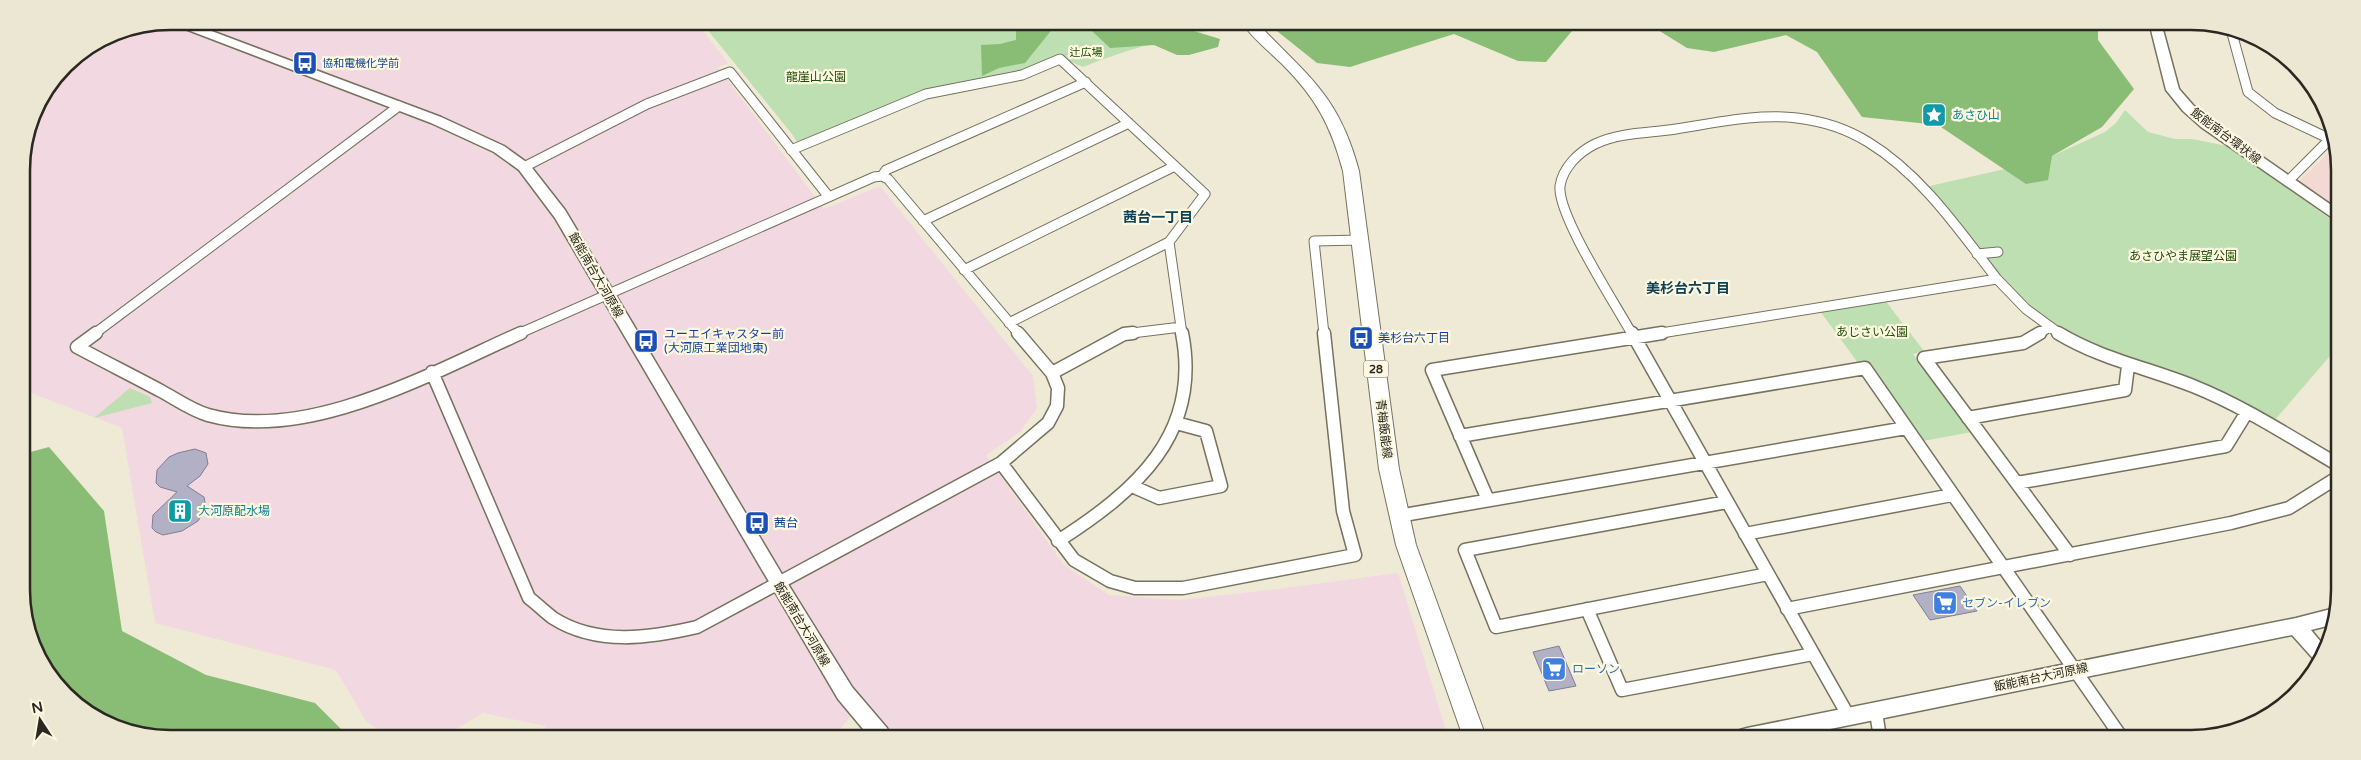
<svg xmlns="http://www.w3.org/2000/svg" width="2361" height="760" font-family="'Varela Round','Noto Sans JP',sans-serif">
	<rect width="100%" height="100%" fill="#efead5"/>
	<path fill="#f2d8e0" d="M170,21l527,2 31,40 -10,4 106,142 56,-23 153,190 4,32 -17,24 -34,23 78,110 45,30 70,5 99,-11 120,-16 50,164 -557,-2 -32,-30 -23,30h-289l-2,-9 -62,-13 -35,21h-63l-19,-13 -30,-51 -181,-47 -33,-195 -99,-38 -1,-229 11,-48 32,-48 48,-33z"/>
	<path fill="#f3d9d4" d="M2337,144v65l-39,-27z"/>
	<path fill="#bddfb1" d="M702,23l533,1 3,3c-47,4 -111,22 -155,40l-14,-6 -95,20 -172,61h-5l-5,-8z
		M2125,110l23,22 27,7h17l35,7 27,17 83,61 -1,125 -62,72 -194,-78 -53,-38 -18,-18 -84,-100 116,-26 64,-29 11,-9z
		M1884,299l40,52 -11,3 59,78 -49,9 -58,-79 -7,1 -38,-52z
		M130,388l20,9 2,6 -58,15z"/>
	<path fill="#89bd75" d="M1016,23h49l-11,4 -29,36 -26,5 -17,8 -1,-31 19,-1 16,-4z
		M1070,24h101l49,15 -2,8 -29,8h-12l-23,-10 -44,3 -18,-17z
		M1268,24l309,1 -31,37 -28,-1 -64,-27 -104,33 -33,-4z
		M1650,25l448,1v14l36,49 -32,38 -50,29 -4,24 -22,4 -88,-59 -76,-8 -45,-65 -31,-17 -72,17 -27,-4z
		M49,447l55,64 18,120 84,44 109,28 31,31h-215l-43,-20 -30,-26 -34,-69 -1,-165z"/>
	<path fill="#b2b0c5" stroke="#807e92" d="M195,449l11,4 2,11 -8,12 -13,10 17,11 2,11 -8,13 -16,10 -19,4 -7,-3 -4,-4 1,-13 24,-23 -17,-5 -4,-4 1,-13 12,-13 9,-4z
		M1960,586l17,25 -47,9 -17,-25z
		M1559,646l17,40 -27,5 -16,-39z"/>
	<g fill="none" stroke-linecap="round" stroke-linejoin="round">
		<defs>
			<path id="street-far1" d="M2230,26l18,66 27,21 55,26
				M791,150l135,-56 96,-19 38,-16 145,135 -36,48
				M524,167l123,-63 83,-32 99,125
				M882,176l6,3 131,155
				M2288,181l46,-46
				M923,221l206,-98
				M1977,254l21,-2
				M964,270l211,-104
				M1009,323l160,-81 12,85
				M94,334l305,-228
				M518,334l356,-157 8,-1 4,-6 200,-88
				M1124,334l57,-7 1,7
				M1324,334l-10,-93 47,-1
				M1632,334c-16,-29 -75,-119 -72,-148 3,-19 19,-34 35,-42 23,-11 50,-11 74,-14 42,-6 86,-17 128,-12 25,3 50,11 71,24 54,33 91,88 129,137
				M1655,334l342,-55 29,30 34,25
				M2038,334l10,-6"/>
			<path id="street" d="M96,333l-19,14c28,15 56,29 84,44 15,8 30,19 47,24 100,28 223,-42 313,-82
				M1632,333l217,384
				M2040,333l-17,10 -99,15 146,197
				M2058,333c43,26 90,35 135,53 50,20 96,50 142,77
				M432,372l97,226c8,6 16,14 24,20 44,28 97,20 144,9l304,-164 47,-40 9,-17 1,-18 -6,-15 -34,-40
				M1052,373l72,-39 9,-1
				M1968,418l157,-28 3,-24
				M1460,436l405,-68 257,370
				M1001,463l73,97 36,21 25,7h48l172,-33 -12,-44 -19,-178
				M2017,483l209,-37 21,-34
				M1134,487l25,11 62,-12 -15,-55 -30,-8
				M1488,500l-56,-130 230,-37
				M1727,502l-262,48 31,77 272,-53
				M1398,516l508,-88
				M1745,534l207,-39
				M1058,541c78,-50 144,-107 124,-208
				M1587,609l35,81 191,-36
				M1787,609l444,-86 58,-15 46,-29
				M1876,712l4,26"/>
			<path id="secondary" d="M185,21l256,96 63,29 25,18 36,46 218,366 69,111 35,41 3,7h-22l-30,-36 -283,-481 -36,-48 -25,-18 -63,-29 -264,-101z
				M2150,26h12l17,63 14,16 18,16 126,88v12l-136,-94 -18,-16 -17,-21z
				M2335,608v16l-24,6 15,18 -8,16 -26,-29 -501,102h-54l3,-7 7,-2 549,-110z"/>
			<path id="primary" d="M1243,24h15c51,53 81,72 101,147l40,298 17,76 70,192h-23l-67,-192 -17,-76 -36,-298c-12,-45 -27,-73 -60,-106 -13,-13 -30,-26 -40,-41z"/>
		</defs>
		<use href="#street-far1" stroke="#76725f" stroke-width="11"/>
		<use href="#street" stroke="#76725f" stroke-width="15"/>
		<use href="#secondary" stroke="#76725f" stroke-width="3"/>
		<use href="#primary" stroke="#76725f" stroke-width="2"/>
		<use href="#street-far1" stroke="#fff" stroke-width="9"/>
		<use href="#street" stroke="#fff" stroke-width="12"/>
		<use href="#secondary" fill="#fff" fill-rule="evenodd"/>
		<use href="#primary" fill="#fff" fill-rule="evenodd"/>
	</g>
	<defs>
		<symbol id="bus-square" viewBox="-11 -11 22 22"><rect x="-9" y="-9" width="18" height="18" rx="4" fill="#1a4fb4" stroke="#fcf8e2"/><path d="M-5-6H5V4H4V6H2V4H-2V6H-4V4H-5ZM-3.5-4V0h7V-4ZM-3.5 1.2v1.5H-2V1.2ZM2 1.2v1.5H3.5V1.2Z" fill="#fff"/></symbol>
		<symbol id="sight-square" viewBox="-11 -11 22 22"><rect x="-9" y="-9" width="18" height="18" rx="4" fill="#0f9aa8" stroke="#fcf8e2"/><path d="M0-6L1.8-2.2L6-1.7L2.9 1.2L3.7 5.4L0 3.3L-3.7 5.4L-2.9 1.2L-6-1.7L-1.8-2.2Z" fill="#fff"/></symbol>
		<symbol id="building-square" viewBox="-11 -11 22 22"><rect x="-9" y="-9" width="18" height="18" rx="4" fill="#0f9aa8" stroke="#fcf8e2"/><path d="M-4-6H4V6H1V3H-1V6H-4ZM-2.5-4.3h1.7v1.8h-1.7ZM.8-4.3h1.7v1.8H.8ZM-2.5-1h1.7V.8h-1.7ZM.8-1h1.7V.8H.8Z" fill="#fff"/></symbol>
		<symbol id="supermarket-square" viewBox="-11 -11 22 22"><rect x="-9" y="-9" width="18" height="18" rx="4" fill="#3f7fe0" stroke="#fcf8e2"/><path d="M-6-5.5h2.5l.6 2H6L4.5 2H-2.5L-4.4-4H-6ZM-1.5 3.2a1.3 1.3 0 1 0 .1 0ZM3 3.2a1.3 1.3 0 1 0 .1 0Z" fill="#fff"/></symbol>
	</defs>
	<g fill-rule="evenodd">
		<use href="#bus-square" x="291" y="49" width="28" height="28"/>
		<use href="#sight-square" x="1920" y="101" width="28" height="28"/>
		<use href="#bus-square" x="1347" y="324" width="28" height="28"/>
		<use href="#bus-square" x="632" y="327" width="28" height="28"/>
		<use href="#building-square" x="166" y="497" width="28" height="28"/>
		<use href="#bus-square" x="743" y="509" width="28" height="28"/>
		<use href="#supermarket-square" x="1931" y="589" width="28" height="28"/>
		<use href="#supermarket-square" x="1540" y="655" width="28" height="28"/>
	</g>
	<g text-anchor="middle" stroke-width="4.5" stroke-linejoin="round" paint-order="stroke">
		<g font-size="11" fill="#1e4e01" stroke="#fcf8e2">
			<text x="1086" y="56">辻広場</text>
		</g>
		<g font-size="11" fill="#164399" stroke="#fcf8e2" text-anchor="start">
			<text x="322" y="67">協和電機化学前</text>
		</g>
		<rect fill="#fcf8e2" stroke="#69665a" stroke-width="1" x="1363.5" y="360.5" width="25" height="17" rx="4"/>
		<g font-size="11" font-weight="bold" fill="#2a2820">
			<text x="1376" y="373">28</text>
		</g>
		<g font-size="12" fill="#1e4e01" stroke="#fcf8e2">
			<text x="816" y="81">龍崖山公園</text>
			<text x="2183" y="260">あさひやま展望公園</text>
			<text x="1872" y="336">あじさい公園</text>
		</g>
		<g font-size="12" fill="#0d838f" stroke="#fcf8e2" text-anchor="start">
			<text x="1952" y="119">あさひ山</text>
			<text x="198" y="515">大河原配水場</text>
		</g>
		<g font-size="12" fill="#2a2820" stroke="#fcf8e2">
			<text transform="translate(2226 136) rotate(37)" y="4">飯能南台環状線</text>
			<text transform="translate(596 275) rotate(60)" y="4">飯能南台大河原線</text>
			<text transform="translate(1384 429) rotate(83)" y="4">青梅飯能線</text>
			<text transform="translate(802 624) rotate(59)" y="4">飯能南台大河原線</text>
			<text transform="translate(2041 677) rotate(-12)" y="4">飯能南台大河原線</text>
		</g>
		<g font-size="12" fill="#164399" stroke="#fcf8e2" text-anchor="start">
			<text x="664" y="338">ユーエイキャスター前<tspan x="664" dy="14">(大河原工業団地東)</tspan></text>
			<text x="1378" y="342">美杉台六丁目</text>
			<text x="774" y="527">茜台</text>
		</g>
		<g font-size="12" fill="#366cbe" stroke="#fcf8e2" text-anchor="start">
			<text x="1962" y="607">セブン-イレブン</text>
			<text x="1572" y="673">ローソン</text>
		</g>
		<g font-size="14" font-weight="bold" fill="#0f4154" stroke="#fcf8e2">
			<text x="1158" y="222">茜台一丁目</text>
			<text x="1688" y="293">美杉台六丁目</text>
		</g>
	</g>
	<path d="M0 0H2361V760H0ZM170 30H2191A140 140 0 0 1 2331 170V590A140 140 0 0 1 2191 730H170A140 140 0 0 1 30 590V170A140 140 0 0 1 170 30Z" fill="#ebe7d2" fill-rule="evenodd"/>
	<path fill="none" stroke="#2a2820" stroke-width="2.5" d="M170 30H2191A140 140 0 0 1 2331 170V590A140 140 0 0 1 2191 730H170A140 140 0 0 1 30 590V170A140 140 0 0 1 170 30Z"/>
	<g transform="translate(40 720) rotate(348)" stroke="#fcf8e2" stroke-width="4" paint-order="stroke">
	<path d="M0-4L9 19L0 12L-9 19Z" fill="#2a2820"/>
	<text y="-8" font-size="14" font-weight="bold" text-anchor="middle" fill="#2a2820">N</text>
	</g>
</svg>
